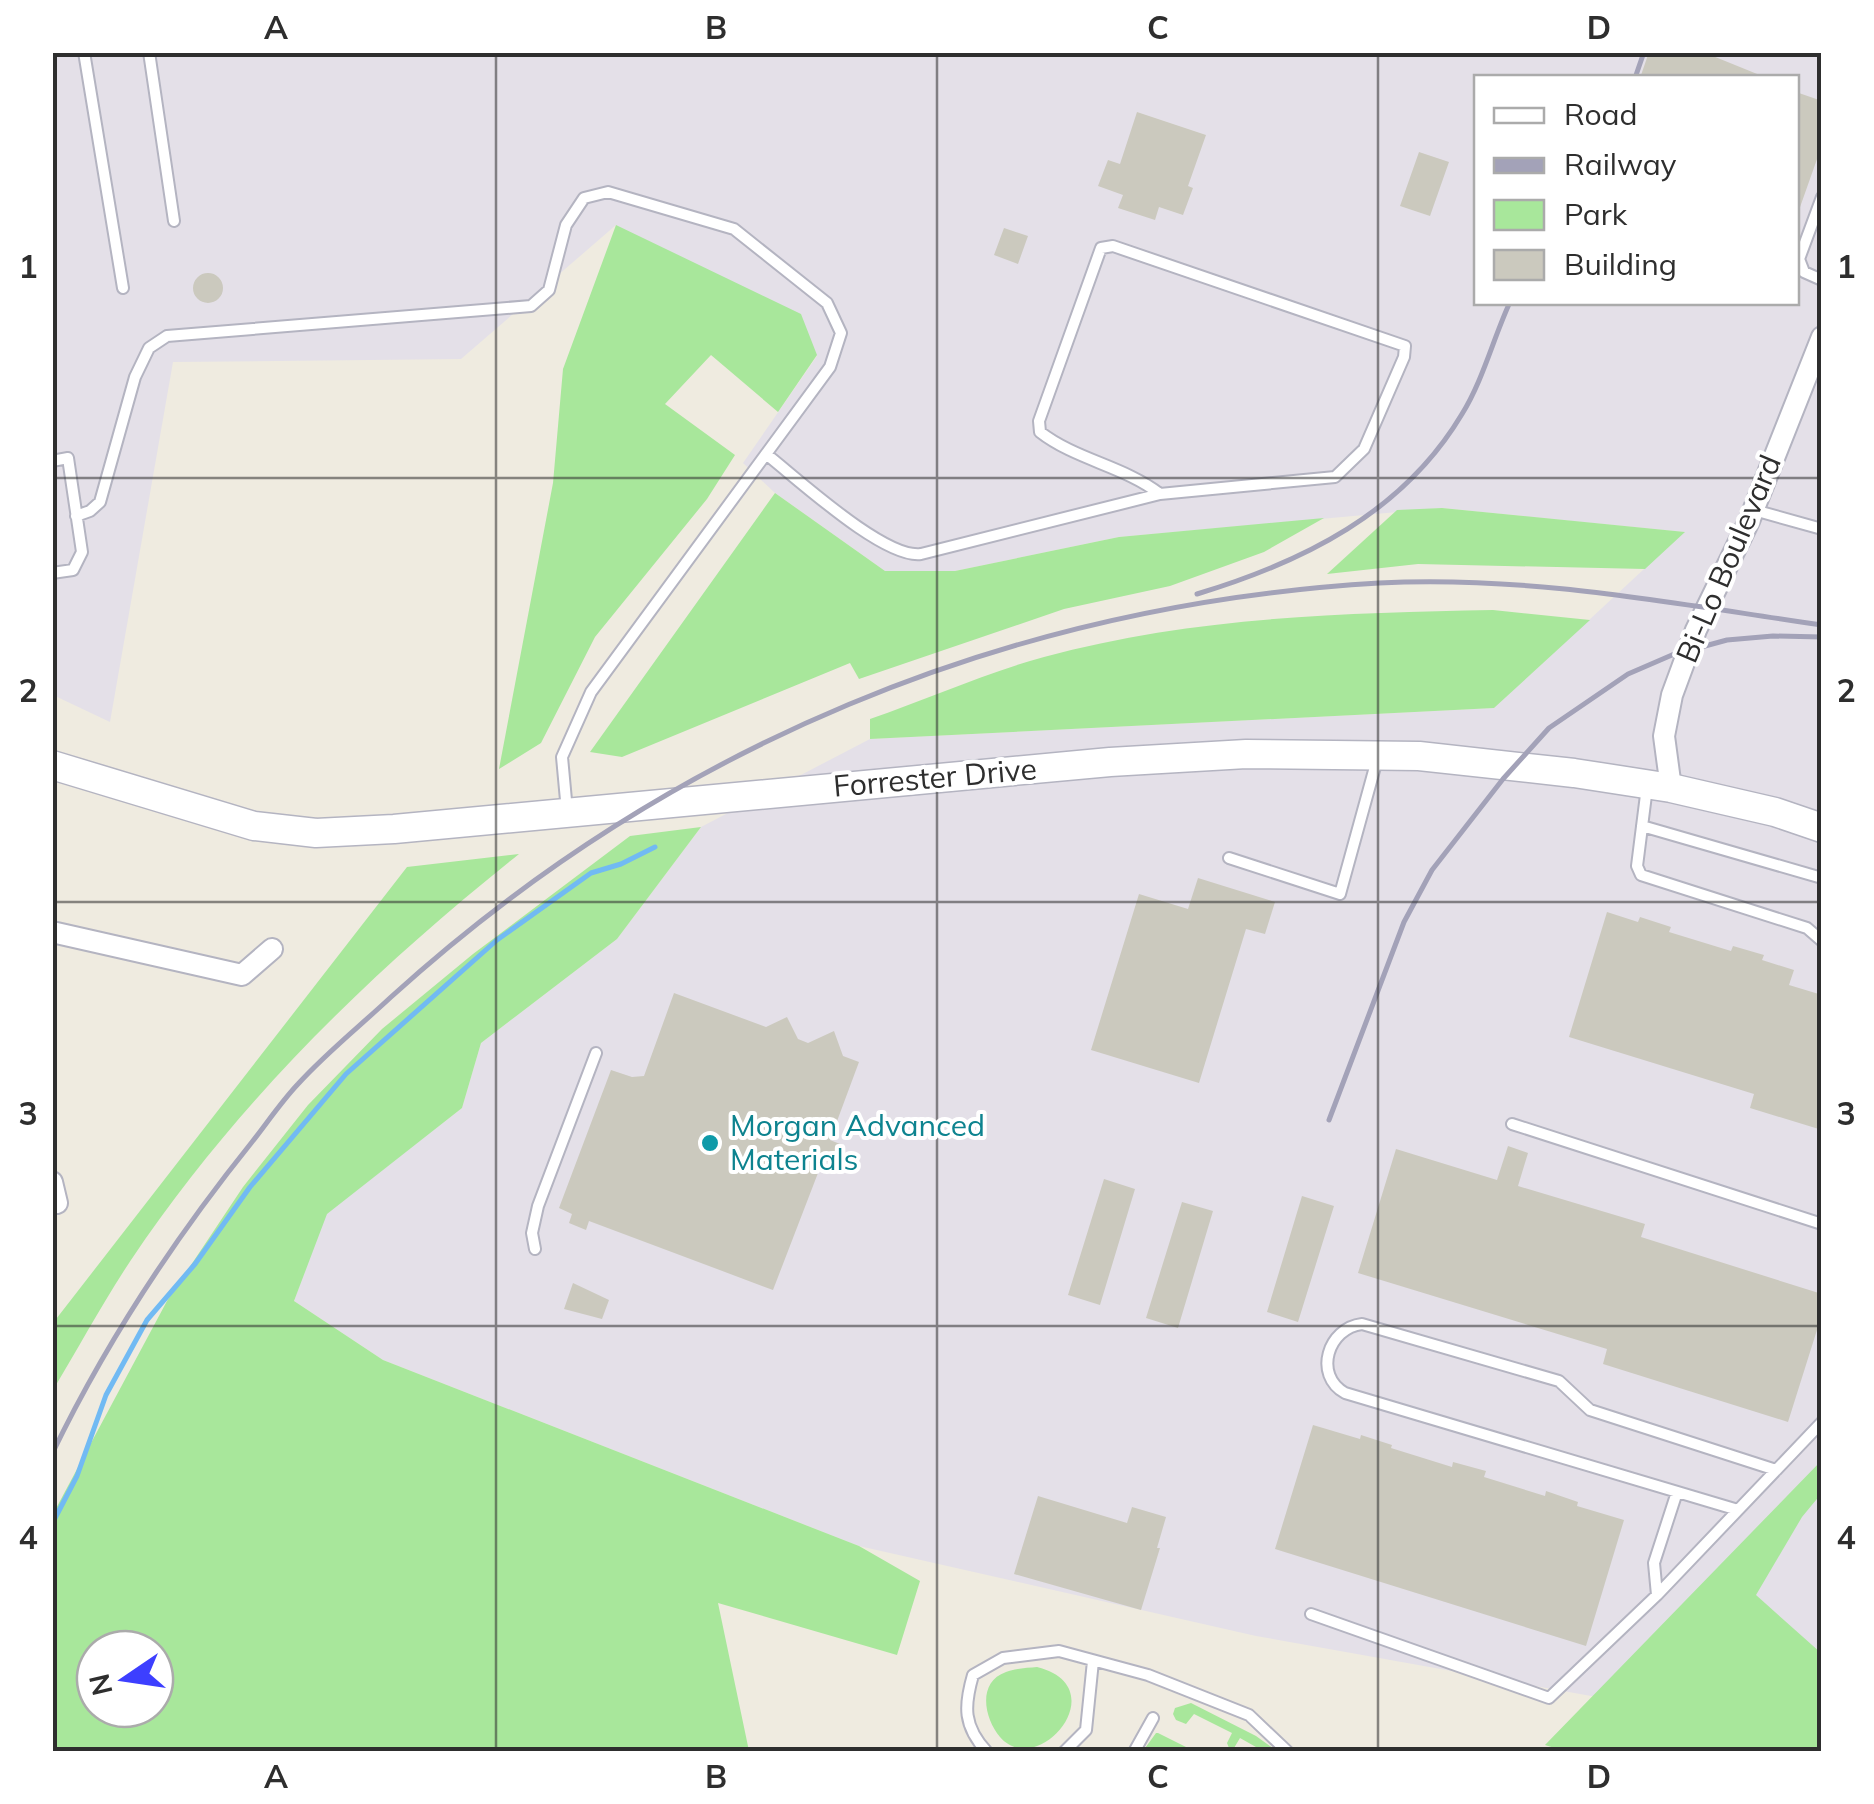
<svg xmlns="http://www.w3.org/2000/svg" width="1874" height="1804" font-family="Mulish,sans-serif">
	<rect width="100%" height="100%" fill="#efebe0"/>
	<path fill="#e4e0e8" fill-rule="evenodd" d="M53,53h1768v1684l-565,-101 -397,-90 -476,-186 -89,-59 32,-87 136,-106 19,-65 136,-104 84,-112 169,-88 624,-31 190,-176 -242,-24 -323,29 -164,34h-70l-110,-78 -32,-30 74,-107 -201,-131 -155,134 -288,3 -63,360 -57,-27zM1476,78h320v224h-320z"/>
	<path fill="#a8e79b" fill-rule="evenodd" d="M616,225l185,89 16,41 -39,57 -67,-57 -46,49 70,51 -28,44 -112,138 -54,106 -42,26 54,-286 10,-114z
		M775,493l110,78h70l164,-34 205,-19 -60,34 -94,34 -106,23 -205,70 -9,-16 -228,94 -32,-5z
		M1442,508l243,24 -40,37 -227,-5 -91,10 70,-64z
		M1493,610l97,10 -96,88 -624,31v-20c58,-20 115,-46 174,-62 147,-40 298,-44 449,-47z
		M701,827l-84,112 -136,104 -19,65 -135,106 -33,87 89,59 476,186 61,35 -23,74 -179,-52 31,148h-696v-237l114,-213 76,-114 65,-82 74,-76 91,-75 157,-118zM95,1649h60v60h-60z
		M519,854c-147,117 -282,248 -388,406 -28,42 -52,87 -78,130v-67l354,-456z
		M1821,1461v33l-19,23 -46,78 65,58v98l-254,1 -22,-7z
		M1037,1667c80,20 1,114 -37,70 -16,-19 -23,-55 6,-65 10,-4 22,-4 31,-5z
		M1191,1703l65,33 21,15h-14l-23,-13 -6,10h-5l-2,-5 5,-10 -38,-19 -8,10 -10,-4 -3,-6 2,-6z
		M1156,1733h2l36,18h-51z"/>
	<g fill="none" stroke-linecap="round" stroke-linejoin="round">
		<path stroke="#71baf3" stroke-width="5" d="M52,1524l25,-48 29,-81 41,-75 48,-56 55,-77 96,-113 151,-134 94,-67 30,-9 34,-17"/>
	</g>
	<path fill="#cbc9be" d="M1649,52h54l64,26h-127z
		M1796,92l26,9v44l-23,65z
		M1137,112l69,23 -18,51 5,2 -10,27 -24,-8 -4,13 -37,-12 5,-13 -25,-9 10,-26 12,4z
		M1419,152l30,10 -19,54 -30,-10z
		M1004,228l24,8 -10,28 -24,-9z
		M193 288a15 15 0 1 1 30 0a15 15 0 1 1-30 0Z
		M1198,878l77,24 -10,32 -19,-5 -47,154 -108,-33 48,-156 49,15z
		M1607,912l31,10 2,-5 31,10 -2,5 62,19 2,-5 31,9 -2,5 32,10 -5,15 33,10v135l-72,-22 4,-14 -185,-57z
		M674,993l92,34 21,-10 11,22 10,4 26,-12 9,25 16,6 -29,78 15,6 -8,19 -14,-5 -50,130 -184,-69 -3,9 -17,-7 3,-9 -13,-6 52,-138 21,7 12,-1z
		M1508,1146l20,7 -10,33 127,38 -4,13 181,57v20l-34,108 -185,-58 4,-15 -249,-76 38,-124 101,31z
		M1104,1179l31,10 -35,116 -32,-10z
		M1302,1196l32,10 -36,116 -31,-10z
		M1182,1202l31,9 -35,117 -32,-10z
		M573,1283l36,17 -7,19 -38,-10z
		M1313,1425l47,14 1,-4 31,10 -1,3 61,19 1,-5 33,9 -2,6 61,19 1,-5 32,11 -1,4 47,14 -38,126 -311,-97z
		M1038,1496l89,27 5,-16 34,10 -9,31h3l-19,62 -127,-36z"/>
	<g fill="none" stroke-linecap="round" stroke-linejoin="round">
		<defs>
			<path id="lane" d="M84,52l39,236
				M149,52l25,169
				M1822,197l-23,62 5,13 18,8
				M766,454c32,25 118,105 155,100l239,-60 175,-17 29,-28 40,-92 1,-11 -292,-100 -12,2 -62,173 1,11c36,28 84,34 120,62
				M52,461l16,-3 14,94 -9,18 -21,3
				M1754,510l68,19
				M76,516l14,-5 10,-9 35,-125 14,-29 18,-12 364,-30 18,-16 17,-65 18,-27 24,-6 126,37 93,74 14,30 -11,34 -239,325 -29,65 5,54
				M1647,787l-10,79 4,9 166,53 15,13
				M1642,826l180,52
				M1229,858l111,36 38,-138
				M1512,1124l310,100
				M535,1249l-3,-16 6,-27 58,-153
				M1738,1510l-393,-117c-32,-18 -17,-65 17,-69l197,57 31,29 186,60
				M1657,1595l-3,-32 23,-71
				M1311,1614l238,84 108,-103 165,-173
				M987,1752c-24,-26 -23,-46 -14,-77l30,-17 56,-7 89,24 101,40 39,37
				M1064,1752l22,-22 7,-69
				M1134,1752l19,-34"/>
			<path id="street" d="M1671,788l-7,-52 8,-41 24,-65 53,-109 73,-184
				M52,932l190,43 30,-26
				M52,1182l5,21"/>
			<path id="secondary" d="M52,765l202,61 62,7 78,-4 716,-67 136,-8 173,2 155,17 97,15 104,24 47,16"/>
		</defs>
		<use href="#lane" stroke="#b4b4c1" stroke-width="14"/>
		<use href="#street" stroke="#b4b4c1" stroke-width="24"/>
		<use href="#secondary" stroke="#b4b4c1" stroke-width="31"/>
		<use href="#lane" stroke="#fff" stroke-width="10"/>
		<use href="#street" stroke="#fff" stroke-width="20"/>
		<use href="#secondary" stroke="#fff" stroke-width="28"/>
		<path stroke="#a3a2b8" stroke-width="5" d="M1635,78l9,-26
			M1197,594c106,-32 206,-81 265,-180 21,-34 31,-75 48,-112
			M1329,1120l75,-198 28,-52 71,-91 46,-51 79,-54 44,-19 55,-15 46,-4 49,1
			M52,1454c54,-112 122,-215 200,-312 15,-19 29,-40 46,-58 28,-31 62,-58 93,-87 275,-250 616,-392 988,-414 149,-8 296,21 443,42"/>
	</g>
	<path fill="none" stroke="#2e2e2e" stroke-width="2.5" stroke-opacity="0.55" d="M496,52v1700M937,52v1700M1378,52v1700M52,478h1770M52,902h1770M52,1326h1770"/>
	<circle fill="#0f9aa8" stroke="#fff" stroke-width="4" cx="710" cy="1143" r="10"/>
	<g text-anchor="middle" stroke-width="8" stroke-linejoin="round" paint-order="stroke">
		<g font-size="30" fill="#2e2e2e" stroke="#fff">
			<text transform="translate(1729 559) rotate(-67)" y="10">Bi-Lo Boulevard</text>
			<text transform="translate(935 778) rotate(-5)" y="10">Forrester Drive</text>
		</g>
		<g font-size="30" fill="#0d838f" stroke="#fff" text-anchor="start">
			<text x="730" y="1136">Morgan Advanced<tspan x="730" dy="34">Materials</tspan></text>
		</g>
	</g>
	<rect width="1874" height="1804" fill="none" stroke="#ffffff" stroke-width="110"/>
	<rect x="1474" y="75" width="325" height="230" fill="#ffffff" stroke="#ababab" stroke-width="2.5"/>
	<rect x="1494" y="108" width="50" height="15" fill="#ffffff" stroke="#ababab" stroke-width="2.5"/>
	<text x="1564" y="125" font-size="30" fill="#2e2e2e">Road</text>
	<rect x="1494" y="158" width="50" height="15" fill="#a3a2b8" stroke="#ababab" stroke-width="2.5"/>
	<text x="1564" y="175" font-size="30" fill="#2e2e2e">Railway</text>
	<rect x="1494" y="200" width="50" height="30" fill="#a8e79b" stroke="#ababab" stroke-width="2.5"/>
	<text x="1564" y="225" font-size="30" fill="#2e2e2e">Park</text>
	<rect x="1494" y="250" width="50" height="30" fill="#cbc9be" stroke="#ababab" stroke-width="2.5"/>
	<text x="1564" y="275" font-size="30" fill="#2e2e2e">Building</text>
	<g transform="translate(125 1679) rotate(257)"><circle r="48" fill="#ffffff" stroke="#ababab" stroke-width="2.5"/>
	<path d="M0-8L18 38L0 25L-18 38Z" fill="#3d3fff"/>
	<text y="-15" font-size="28" font-weight="bold" text-anchor="middle" fill="#2e2e2e">N</text>
	</g>
	<rect x="55" y="55" width="1764" height="1694" fill="none" stroke="#2e2e2e" stroke-width="4"/>
	<g font-size="32" text-anchor="middle" font-weight="bold" fill="#2e2e2e">
		<text x="276" y="39">A</text>
		<text x="716" y="39">B</text>
		<text x="1158" y="39">C</text>
		<text x="1599" y="39">D</text>
		<text x="28" y="278">1</text>
		<text x="1846" y="278">1</text>
		<text x="28" y="702">2</text>
		<text x="1846" y="702">2</text>
		<text x="28" y="1125">3</text>
		<text x="1846" y="1125">3</text>
		<text x="28" y="1549">4</text>
		<text x="1846" y="1549">4</text>
		<text x="276" y="1788">A</text>
		<text x="716" y="1788">B</text>
		<text x="1158" y="1788">C</text>
		<text x="1599" y="1788">D</text>
	</g>
</svg>
